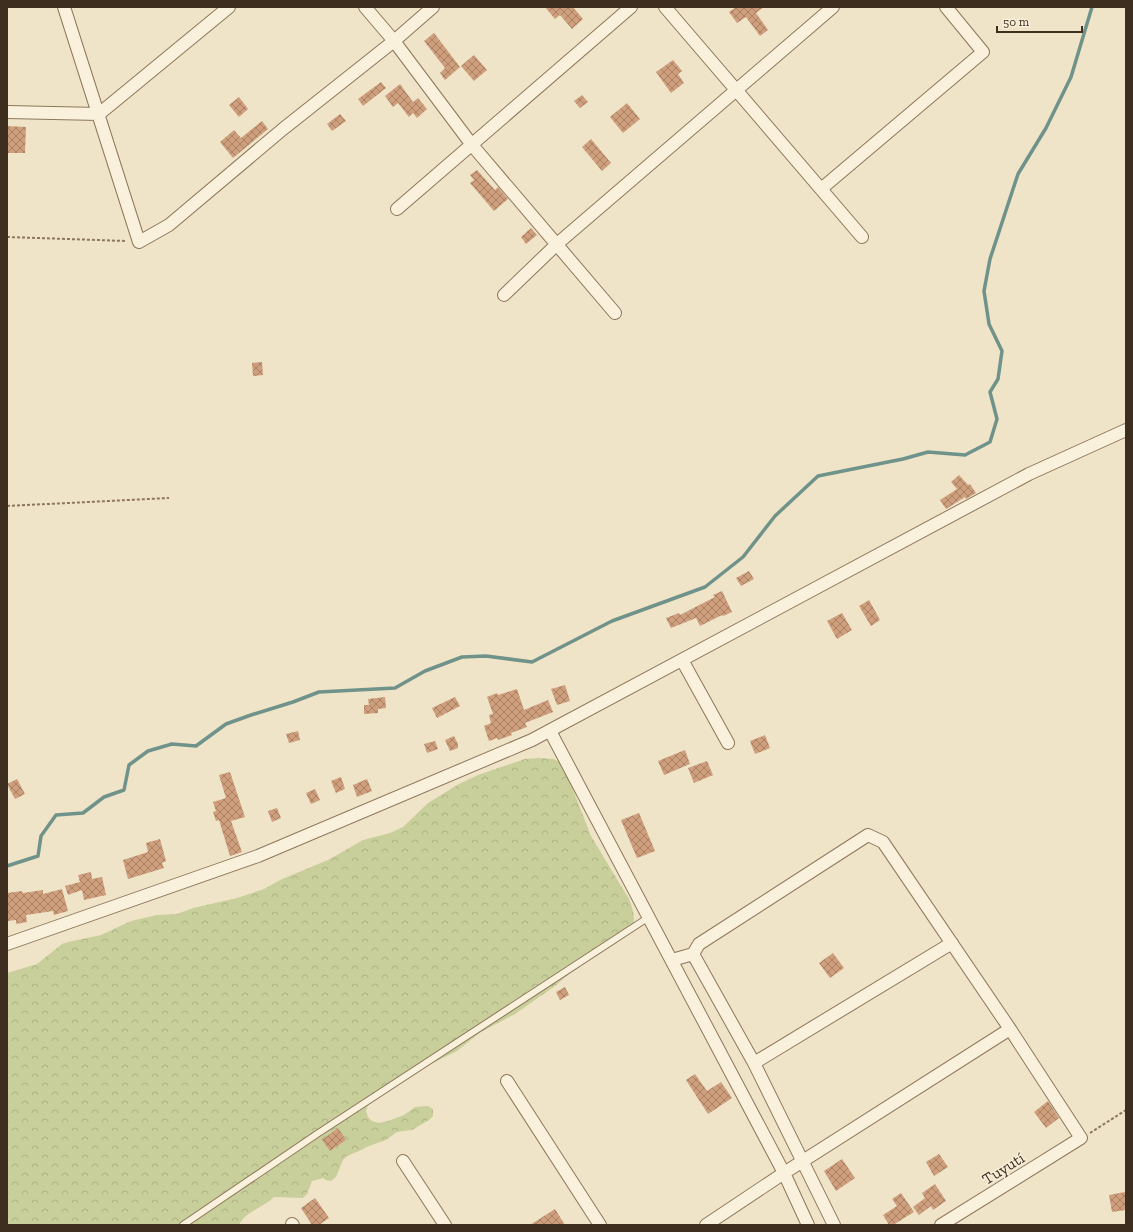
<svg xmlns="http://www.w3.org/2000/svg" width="1133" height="1232" font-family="'Zilla Slab',serif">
	<defs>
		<pattern id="forest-crowns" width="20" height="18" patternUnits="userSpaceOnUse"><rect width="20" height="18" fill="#c9cf9b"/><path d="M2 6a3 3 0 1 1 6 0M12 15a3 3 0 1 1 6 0" fill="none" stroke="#aeb285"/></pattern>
		<pattern id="building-cross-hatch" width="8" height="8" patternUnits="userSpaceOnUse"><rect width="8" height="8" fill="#cf9f7d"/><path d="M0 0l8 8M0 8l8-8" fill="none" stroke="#a98266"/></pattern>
	</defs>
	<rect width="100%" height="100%" fill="#f0e4c8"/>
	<path fill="url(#forest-crowns)" d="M540,758l14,1 5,3 7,10 25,64 38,63c4,10 7,19 3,30l-51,35 -26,22 -40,28 -34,18 -24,19 -32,16 -21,14 -29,13 -7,11 -2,6 2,6 4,4 7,2 12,-3 13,-5 11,-8 13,-1 5,3v7l-4,4 -17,10 -15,2 -11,8 -17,6 -10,5 -12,5 -4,4 -7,17 -5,4 -6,-1 -1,-2 -12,3 -5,13 -4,4 -29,-1c-11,11 -28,14 -35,28h-232v-252l30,-9 25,-20 6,-2 33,-7 30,-14 26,-6 20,-1 16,-6 44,-10 27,-9 18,-10 46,-19 35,-20 27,-7 13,-6 25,-24 31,-19 19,-9 47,-16z"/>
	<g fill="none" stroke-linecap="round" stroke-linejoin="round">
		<path stroke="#6f938a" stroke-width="3.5" d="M7,866l31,-10 3,-20 15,-21 27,-2 21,-16 20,-7 5,-25 19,-14 24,-7 24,2 30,-22 25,-9 42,-13 26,-10 76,-4 30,-17 37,-14 24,-1 46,6 80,-41 93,-34 38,-30 32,-41 43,-40 85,-17 25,-7 37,3 25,-13 7,-23 -7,-27 8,-13 4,-28 -13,-27 -5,-33 6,-32 28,-85 28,-46 25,-51 21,-70"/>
	</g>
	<path fill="url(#building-cross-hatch)" d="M545,7h28l10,12 -11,10 -12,-14 -5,4z
		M736,7h28l-8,6 12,17 -8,6 -14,-19 -9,6 -8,-11z
		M434,33l26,34 -15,13 -5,-7 5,-5 -21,-27z
		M474,55l13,15 -13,11 -13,-15z
		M673,60l9,11 -4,3 6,9 -13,10 -15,-21z
		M381,82l5,6 -23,18 -5,-7z
		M400,84l13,18 5,-4 9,11 -10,9 -4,-5 -4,4 -11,-14 -5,4 -8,-11z
		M582,95l6,7 -8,6 -6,-7z
		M239,97l9,12 -9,8 -10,-12z
		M627,103l13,16 -17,14 -13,-16z
		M340,114l6,7 -14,10 -5,-7z
		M262,121l6,8 -35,29 -13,-16 14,-12 7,8z
		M7,126l19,1 -1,26h-18z
		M591,139l20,24 -9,8 -20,-24z
		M477,170l18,20 3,-3 10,12 -14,12 -24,-28 4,-3 -4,-5z
		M531,228l6,7 -11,9 -5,-7z
		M262,362l1,13 -10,1 -1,-13z
		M959,475l9,10 2,-1 6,9 -10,6 -1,-2 -19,12 -6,-9 17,-11 -6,-7z
		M749,571l5,8 -13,7 -5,-8z
		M722,591l10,21 -9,4 -1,-1 -22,11 -4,-8 -25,10 -5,-10 13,-5 1,2 35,-18 -2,-2z
		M869,600l11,20 -9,6 -12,-20z
		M842,613l10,17 -15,9 -10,-18z
		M565,685l5,16 -13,4 -6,-16z
		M517,689l7,21 24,-10 5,12 -28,11 2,4 -16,6 1,2 -14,5 -1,-2 -8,3 -5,-15 7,-3 -2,-8 4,-1 -6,-17 10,-4 1,2z
		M385,697l1,11 -8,1v4l-14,1v-9h5l-1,-6z
		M455,697l5,9 -23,12 -5,-10z
		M298,731l2,9 -11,3 -3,-9z
		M765,735l5,13 -15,6 -5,-13z
		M454,736l4,8v4l-8,3 -5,-11z
		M435,741l3,8 -11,4 -3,-9z
		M685,750l5,14 -26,11 -6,-14z
		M707,761l6,14 -19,8 -6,-15z
		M230,772l15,45 -14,4 11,31 -12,4 -11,-36 -3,1 -3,-9 3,-1 -3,-9 13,-4 -7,-23z
		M341,777l4,12 -9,4 -5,-12z
		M17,779l8,15 -10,5 -8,-15z
		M367,779l5,12 -15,6 -4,-12z
		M315,789l5,11 -9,4 -5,-11z
		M277,808l4,10 -9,4 -4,-11z
		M639,813l16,38 -18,7 -16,-38z
		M160,839l6,22 -4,2 2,5 -36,11 -5,-19 25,-8 -2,-9z
		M91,872l1,7 10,-2 4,18 -22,5 -2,-10 -14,5 -3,-9 15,-4 -2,-7z
		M62,889l6,22 -14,4 -1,-4 -27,4 1,7 -11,2v-4l-8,1 -1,-28 15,-2 1,2 20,-3v4z
		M833,953l11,15 -14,10 -11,-15z
		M565,987l4,8 -9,5 -4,-8z
		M695,1074l12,17 14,-9 11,16 -24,16 -22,-34z
		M1048,1101l11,17 -13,10 -12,-16z
		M338,1128l8,12 -16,11 -8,-11z
		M939,1154l9,13 -14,9 -8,-14z
		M842,1159l13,19 -19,13 -12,-20z
		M935,1184l11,17 -13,9 -2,-4 -12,9 -6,-8 12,-9 -3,-5z
		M1125,1192l1,18 -14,2 -3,-17z
		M901,1193l13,19 -21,13h-4l-6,-10 14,-9 -5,-7z
		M315,1198l14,20 -10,7h-7l-11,-17z
		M555,1209l10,16h-35z"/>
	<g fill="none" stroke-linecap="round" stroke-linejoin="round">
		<defs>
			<path id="service" d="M183,1225l134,-91 332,-217"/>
			<path id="minor" d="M64,7l75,235 30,-17 114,-96 111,-88 39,-34
				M365,7l29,34 78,104 143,168
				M665,7l197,230
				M7,112l92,2 130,-107
				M821,189l162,-137 -37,-45
				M397,209l234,-202
				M504,295l53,-51 276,-237
				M682,660l46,83
				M550,731l234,442 24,52
				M7,944l251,-88 274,-116 497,-266 97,-44
				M693,954l61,109 80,162
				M672,960l21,-6 6,-10 169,-109 15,7 127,187 71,109 -140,87
				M754,1063l198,-120
				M507,1081l93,144
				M403,1161l42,64
				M292,1224l1,1
				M706,1225l78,-52 226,-144"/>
		</defs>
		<use href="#service" stroke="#8d765c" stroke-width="8"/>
		<use href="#minor" stroke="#8d765c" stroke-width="14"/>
		<path stroke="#8d765c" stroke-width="2" stroke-dasharray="3 2" stroke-linecap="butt" d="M7,237l119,4
			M7,506l162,-8
			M1090,1133l36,-23"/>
		<use href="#service" stroke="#faf1dc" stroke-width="6"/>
		<use href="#minor" stroke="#faf1dc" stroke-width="12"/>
	</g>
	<g text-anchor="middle" stroke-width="3" stroke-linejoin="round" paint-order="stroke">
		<g font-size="16" fill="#3d2e20" stroke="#f7eed8">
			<text transform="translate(1003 1168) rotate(-32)" y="6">Tuyutí</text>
		</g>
	</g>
	<rect width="1133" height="1232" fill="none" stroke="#3d2e20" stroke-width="16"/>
	<path d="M997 26v6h85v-6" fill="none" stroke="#3d2e20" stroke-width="2"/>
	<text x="1003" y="26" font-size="12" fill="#3d2e20" stroke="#f7eed8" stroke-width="3" paint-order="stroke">50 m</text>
</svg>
